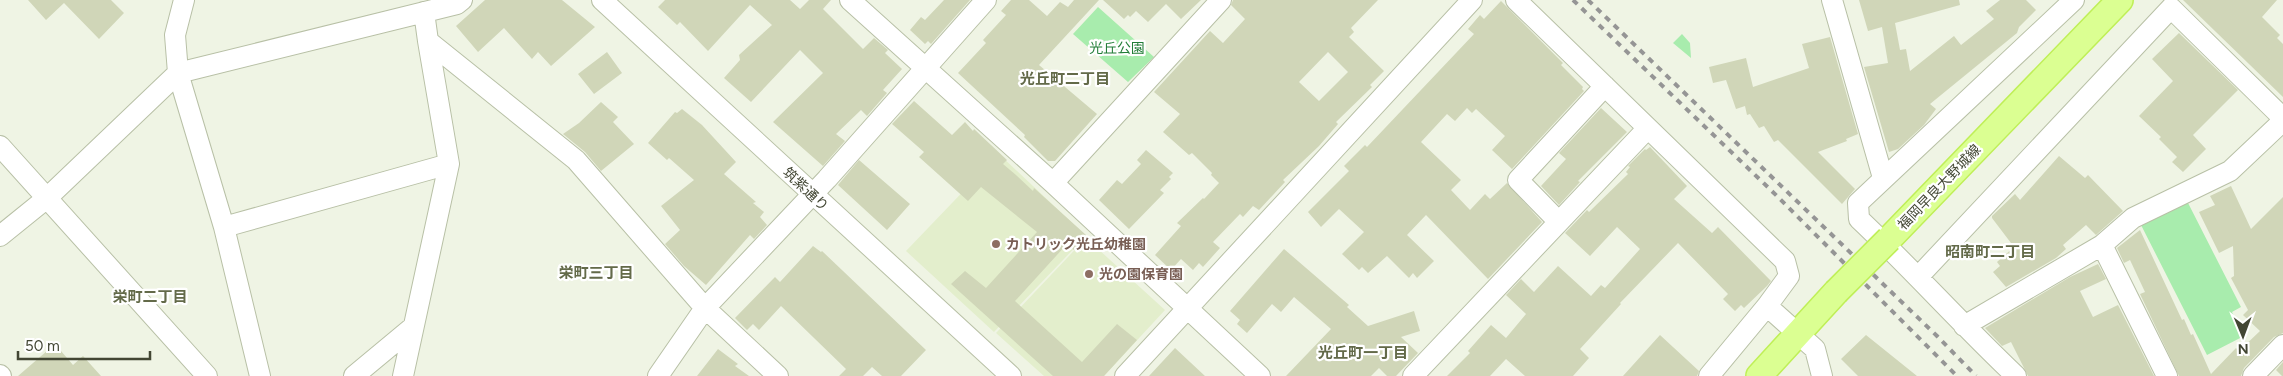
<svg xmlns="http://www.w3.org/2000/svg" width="2283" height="376" font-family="Figtree,'Noto Sans JP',sans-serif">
	<rect width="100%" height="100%" fill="#eff4e4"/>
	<path fill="#e3eecc" d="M999,154l87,82 -92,96 -88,-81z
		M1086,238l79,72 -61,66h-60l-48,-43z"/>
	<path fill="#a8ecad" d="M1098,7l56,50 -26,25 -55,-48z
		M1682,34l8,9 1,15 -18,-15z
		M2186,199l55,108 -9,5 12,24 -37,19 -67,-132z"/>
	<path fill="#d0d6b8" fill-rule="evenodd" d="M28,0h83l13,13 -25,26 -35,-36 -18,17z
		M485,0h77l33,27 -44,39 -13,-14 -6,7 -28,-31 -26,24 -22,-26z
		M665,0h125l10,9 9,-9h22l-8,9 40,40 11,-11 14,12 -3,3 17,16 -19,21 4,3 -20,23 -6,-6 -25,24 9,7 -22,25 -50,-44 50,-49 -23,-23 -49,52 -27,-24 16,-18 -1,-5 33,-30 -22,-20 -42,46 -28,-29 -3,3 -19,-18z
		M944,0h26l-39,44 -3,-3 -3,3 -15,-14 11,-13 4,3z
		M1011,0h18l18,16 13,-14 8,5 6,-7h25l-60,65 58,49 -42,47h-7l-24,-24 1,-2 -67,-62 28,-30 -3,-3 23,-25 -5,-4z
		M1103,0h98l-20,19 -15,-15 -18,18 -12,-11 -6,6 -2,-2 -4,4z
		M1233,0h145l-27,28 3,4 -5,5 35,34 -14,14 2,2 -36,35 2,2 -19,22 -36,34 2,2 -26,28 -6,-4 -10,11 -3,-3 -27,28 7,6 -17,19 -4,-4 -6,7 -12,-11 -10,11 -16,-15 26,-29 -4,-3 26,-25 1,1 15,-16 -8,-8 1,-2 -20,-20 -3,2 -26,-23 17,-18 -26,-22 56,-61 13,12 22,-24 -14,-14zM1328,52l20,20 -29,29 -20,-19z
		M1859,0h100l1,5 -65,18 5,27 6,-1 4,22 44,-35 7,9 33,-26 -8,-8 14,-11h26l10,10 -17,17 -2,6 -87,71 6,5 -12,16 -26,24 -9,3 -25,-85 24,-4 -6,-36 -14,4z
		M2183,0h94l-15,17 18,18 -3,3 6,6v53z
		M1501,1l62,62 -2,2 22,22 -1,2 2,2 -72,78 -20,-19 13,-14 -29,-27 -4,4 -5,-5 -12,13 -8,-7 -26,28 40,38 -10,10 19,20 15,-16 5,5 17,-16 35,39 -54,57 -62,-64 -19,20 27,26 -17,17 -4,-5 -4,5 -22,-22 -19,17 -6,-6 -3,3 -17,-16 22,-22 -25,-23 -18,18 -13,-15 41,-41 -5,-5 21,-21 2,2 107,-113 -6,-5 12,-14 4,4z
		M2179,33l59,57 -45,45 13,14 -23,23 -11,-10 5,-5 -18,-18 2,-2 -22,-21 34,-35 -21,-22z
		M1830,37l28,97 -12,5 1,2 -29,11 37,37 -13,15 -64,-64 -4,2 -10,-16 -5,2 -9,-14 -3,1 -2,-9 -9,3 -10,-29 -13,3 -4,-16 37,-9 7,29 56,-19 -7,-24z
		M607,52l15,21 -28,21 -16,-20z
		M914,101l38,34 13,-13 8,9 1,-2 33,31 -4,4 13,11 17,16 1,-3 52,47 -12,15 -7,-6 -52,57 67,61 35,-38 20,16 -33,36h-51l-102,-92 14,-13 21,17 51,-56 -56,-45 -13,14 -49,-44 5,-5 -32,-28z
		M601,102l17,15 -5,5 21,22 -33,27 -16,-19 -22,-18 16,-11z
		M1601,108l26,24 -49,49 2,1 -21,23 -18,-19 25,-27 -7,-6z
		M682,109l20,16 34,37 -12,12 32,28 -3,1 11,9 -4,5 7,8 -13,14 -4,-4 -44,50 -22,-19 -19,-22 15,-14 -19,-24 33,-26 -25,-22 -2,2 -19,-17 27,-31 2,1z
		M1650,147l37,39 -13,13 38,34 6,-6 53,54 -4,5 -23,22 -3,-3 -6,6 -12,-12 5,-5 -50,-51 -58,60 1,1 -41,45 9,9 -16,18h-48l-19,-17 -16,17h-43l23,-23 -2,-2 23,-26 15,13 20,-24 -20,-19 15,-16 13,13 24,-26 33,30 10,-11 4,3 35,-39 -23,-22 -27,29 -25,-23 22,-23 2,2 39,-38 -2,-2 4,-5 -2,-1 17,-17 1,1z
		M1146,150l27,23 -4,4 2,2 -11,11 4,3 -35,36 -30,-29 18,-20 5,4 19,-20 -4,-4z
		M2059,156l26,22 3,-3 35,36 -27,24 -10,-10 -23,20 3,4 -10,9 -50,29 -13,-15 7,-6 -3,-4 17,-15 -22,-29v-2l23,-22 5,6z
		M859,160l51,44 -23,26 -49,-45z
		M2231,186l20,43 32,-32v136l-9,4 -30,31 -3,8h-62l-39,-82 5,-2 -15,-32 -6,3 -7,-15 23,-18 42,90 2,-1 7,16 2,-1 18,40 25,-26 3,3 21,-20 -17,-16 5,-5 -17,-32 3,-2 -1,-30 -14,7 -20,-41 16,-7 -5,-9z
		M813,246l8,6 1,-1 104,99 -25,26h-19l-10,-9 -9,9h-24l7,-7 -65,-63 -22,24 -6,-6 -6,6 -12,-12 40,-41 5,5z
		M1284,249l65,56 -2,2 21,19 46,-15 6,20 -19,6 17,16 -22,23h-9l-8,-8 -8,8h-85l45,-47 -37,-32 -13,15 -9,-8 -25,29 -10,-9 3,-4 -10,-9z
		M2098,264l8,15 -26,12 13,26 25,-12 36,71h-126l-17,-34 -9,4 -17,-18 85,-51z
		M1660,335l39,36 -2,5h-74z
		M1866,335l51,41h-59l-17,-17z
		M55,344l18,21 10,-9 18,20h-83z
		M1175,348l30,28h-56z
		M718,349l20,15 -3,2 14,10h-52z
		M2283,362v14h-1l-6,-6z"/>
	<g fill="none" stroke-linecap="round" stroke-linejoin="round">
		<defs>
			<path id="minor" d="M184,0l-9,35 3,38 46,154 36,149
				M602,0l409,376
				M850,0l203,183 207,193
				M1516,0l269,261 4,15 -22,30 -58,70
				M1832,0l51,178
				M424,12l4,29 148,119 129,148 73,68
				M0,146l207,230
				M1053,183l168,-183
				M1559,222l-41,-42 87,-94
				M224,227l225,-63
				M0,236l47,-38 131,-125 279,-69 5,-4
				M2102,245l65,131
				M1919,276l252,-268 112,110
				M1767,306l48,43 7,27
				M1964,326l138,-81 31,-27 97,-47 53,-50
				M0,375l1,1
				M354,376l59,-49
				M403,376l46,-212 -21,-123
				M658,376l47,-68 122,-129 159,-179
				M1125,376l347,-376
				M1413,376l235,-248
				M2016,376c-54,-51 -103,-106 -157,-157l-1,-16 216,-203
				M2253,376l30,-31"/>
			<path id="major" d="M1889,239l231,-239
				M1759,376l77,-84"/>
		</defs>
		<use href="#minor" stroke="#b8c0a6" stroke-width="22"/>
		<use href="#major" stroke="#bfef57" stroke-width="28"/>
		<use href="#minor" stroke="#fff" stroke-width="20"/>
		<use href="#major" stroke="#dbff92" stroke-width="25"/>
		<path stroke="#959595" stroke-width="4" stroke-dasharray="6 6" stroke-linecap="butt" d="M1573,0l204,196 180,180
			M1588,0l349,336 39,40"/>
		<defs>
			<path id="major-bridge" d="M1836,292l53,-53"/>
		</defs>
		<use href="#major-bridge" stroke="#bfef57" stroke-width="28" stroke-linecap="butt"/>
		<use href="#major-bridge" stroke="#dbff92" stroke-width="25"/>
	</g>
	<g fill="#8d6e63" stroke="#fff" stroke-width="2">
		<circle cx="996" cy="244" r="5"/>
		<circle cx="1089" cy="274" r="5"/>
	</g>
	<g text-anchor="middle" stroke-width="4.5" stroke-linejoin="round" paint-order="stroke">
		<g font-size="14" fill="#217d37" stroke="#fff">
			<text x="1117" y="53">光丘公園</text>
		</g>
		<g font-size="14" fill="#424633" stroke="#fff">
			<text transform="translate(1939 187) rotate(-46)" y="5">福岡早良大野城線</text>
			<text transform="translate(806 189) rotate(43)" y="5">筑紫通り</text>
		</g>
		<g font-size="14" font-weight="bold" fill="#785e54" stroke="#fff" text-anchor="start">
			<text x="1006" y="249">カトリック光丘幼稚園</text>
			<text x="1099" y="279">光の園保育園</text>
		</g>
		<g font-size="15" font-weight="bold" fill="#636a49" stroke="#fff">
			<text x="1065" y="84">光丘町二丁目</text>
			<text x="1990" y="257">昭南町二丁目</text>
			<text x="596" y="278">栄町三丁目</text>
			<text x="150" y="302">栄町二丁目</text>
			<text x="1363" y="358">光丘町一丁目</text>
		</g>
	</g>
	<g transform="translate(2243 336) rotate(179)" stroke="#ffffff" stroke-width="4" paint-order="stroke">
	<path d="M0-4L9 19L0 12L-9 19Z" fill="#424633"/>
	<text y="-8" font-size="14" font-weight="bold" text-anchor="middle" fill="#424633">N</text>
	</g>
	<path d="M18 351v8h132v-8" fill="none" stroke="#424633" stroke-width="2.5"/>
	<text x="25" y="351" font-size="15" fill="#424633" stroke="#ffffff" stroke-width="4" paint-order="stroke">50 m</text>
</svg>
